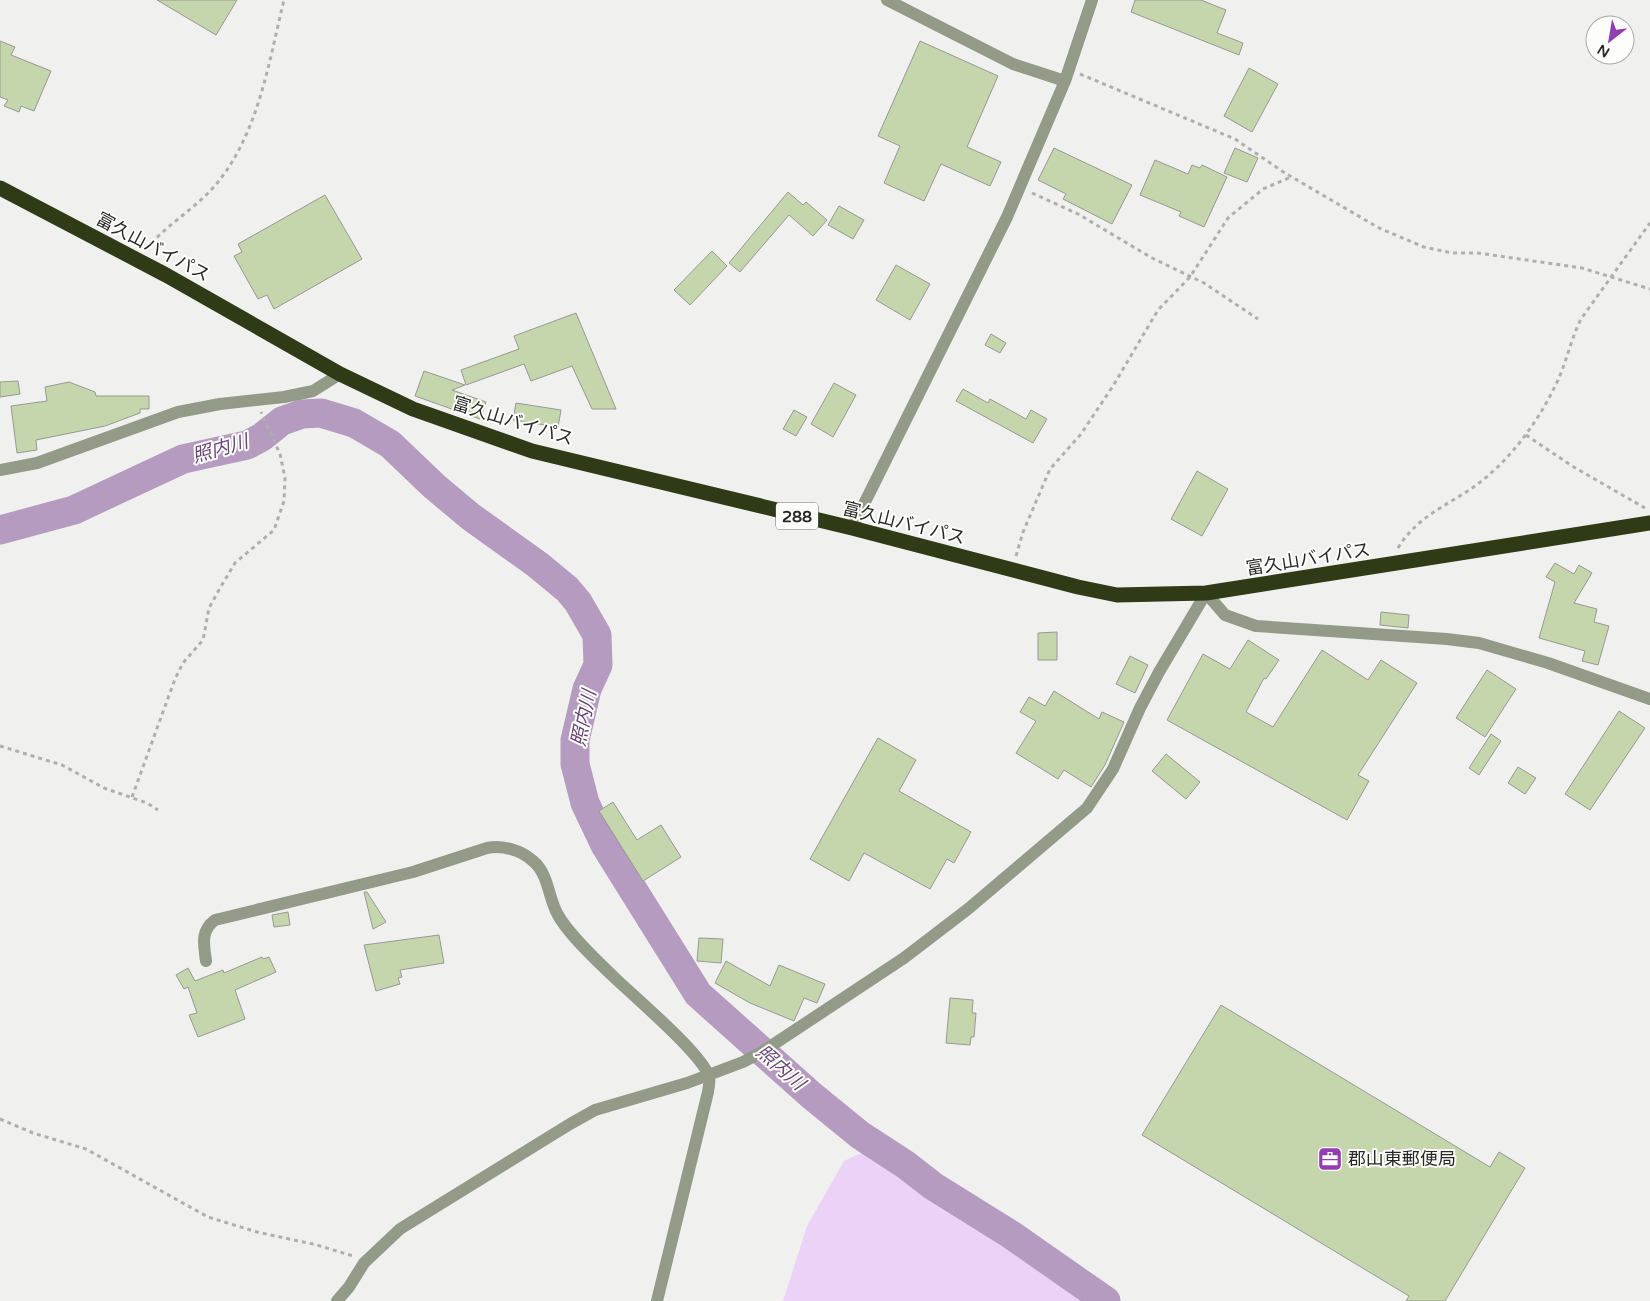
<svg xmlns="http://www.w3.org/2000/svg" width="1650" height="1301" font-family="'Varela Round','Noto Sans JP',sans-serif">
	<rect width="100%" height="100%" fill="#f0f1ee"/>
	<path fill="#ecd2f6" d="M872,1148l97,73 118,80h-304l24,-75 37,-65z"/>
	<g fill="none" stroke-linecap="round" stroke-linejoin="round">
		<path stroke="#b59bbf" stroke-width="29" d="M0,530l74,-20 109,-51 64,-14 15,-8 20,-16 20,-7 19,-1 33,10 36,21 44,42 37,31 67,48 29,24 11,13 19,33 1,30 -11,24 -12,51v24l10,39 20,42 93,149 113,101 49,40 46,30 27,21 77,48 96,67"/>
	</g>
	<path fill="#c6d6ac" stroke="#979895" d="M157,0h80l-21,35z
		M1135,0h66l25,10 -9,23 26,10 -4,12 -108,-43z
		M0,41l15,6 -4,8 40,16 -17,40 -13,-5 -2,6 -15,-6 4,-6 -8,-3z
		M920,41l78,35 -31,71 34,15 -11,24 -49,-22 -17,37 -40,-18 16,-37 -22,-10z
		M1249,68l29,16 -26,48 -28,-16z
		M1054,148l78,37 -20,39 -49,-25 3,-5 -28,-14z
		M1235,148l23,10 -11,24 -23,-9z
		M1155,160l33,14 4,-9 8,3 2,-3 25,12 -23,50 -25,-11 2,-4 -41,-17z
		M788,192l15,13 3,-3 21,18 -14,16 -24,-21 -49,57 -11,-9z
		M325,195l37,64 -88,50 -7,-14 -9,4 -24,-43 8,-4 -4,-8z
		M839,206l25,14 -11,19 -25,-14z
		M712,251l15,15 -37,39 -16,-15z
		M896,265l34,19 -20,36 -34,-20z
		M576,313l40,96h-24l-20,-43 -41,15 -7,-17 -58,21 -5,-15 58,-21 -5,-13z
		M991,334l15,9 -6,10 -15,-8z
		M424,371l41,14 -13,5 34,12 -6,17 -65,-23z
		M18,381l2,13 -20,3v-15z
		M69,382l26,10 1,4h53v13h-9v4l-35,13 -69,14 1,10 -20,3 -6,-47 36,-5 -2,-14z
		M834,383l22,12 -23,42 -22,-13z
		M963,389l25,14 2,-4 36,20 5,-9 16,9 -14,24 -77,-42z
		M516,403l45,7 -3,17 -45,-7z
		M794,410l13,7 -11,19 -13,-7z
		M1197,471l31,18 -26,47 -31,-17z
		M1555,563l19,11 5,-9 13,8 -18,30 23,6 -3,13 15,4 -11,39 -16,-4 3,-10 -46,-13 16,-56 -9,-5z
		M1381,612l28,3 -1,13 -28,-3z
		M1057,632v28h-19v-27z
		M1248,640l31,20 -13,19 -2,-1 -18,34 27,15 49,-77 46,30 13,-20 36,23 -59,92 11,6 -22,39 -180,-100 36,-66 27,15z
		M1130,656l18,9 -13,28 -19,-9z
		M1487,670l29,19 -31,48 -29,-19z
		M1054,691l45,28 3,-7 22,10 -19,43 -14,22 -27,-17 -6,9 -42,-26 20,-32 -16,-9 9,-15 16,9z
		M1619,711l26,17 -55,82 -25,-16z
		M1491,734l10,7 -22,34 -10,-7z
		M878,738l38,22 -17,31 72,41 -17,31 -7,-4 -17,30 -66,-36 -15,28 -39,-22z
		M1166,754l34,28 -14,17 -34,-28z
		M1518,767l18,11 -11,16 -17,-11z
		M613,802l24,38 24,-15 20,32 -38,24 -44,-70z
		M364,892h3l19,30 -13,7z
		M288,912l2,13 -16,2 -2,-12z
		M439,935l5,28 -44,7 2,7 -4,1 2,6 -24,7 -12,-46z
		M699,938l24,1 -2,24 -24,-2z
		M262,957l1,2 6,-2 7,15 -41,18 10,29 -47,18 -9,-22 8,-2 -9,-26 -4,2 -8,-14 12,-7 7,13 28,-11 1,3z
		M726,961l44,25 9,-21 46,19 -8,19 -13,-5 -10,23 -44,-18 -35,-20z
		M950,998l23,2 -1,13h4l-2,24h-3l-1,8 -24,-2z
		M1221,1005l269,162 9,-15 26,16 -80,133h-39l3,-5 -267,-161z"/>
	<g fill="none" stroke-linecap="round" stroke-linejoin="round">
		<path stroke="#afafad" stroke-width="3" stroke-dasharray="4 4" stroke-linecap="butt" d="M1080,74l155,65 50,34 94,55 45,19 28,6h26l104,15 68,21
			M1032,193l46,21 74,44 52,25 54,36
			M146,249c21,-25 51,-41 72,-67 41,-51 51,-121 66,-182
			M1526,435l46,31 73,42
			M1398,548c21,-35 55,-44 85,-68 32,-26 58,-63 75,-100 9,-20 13,-41 23,-61l69,-96
			M1016,556l7,-24 27,-63 31,-35 32,-48 45,-76 32,-33 38,-59 35,-29 28,-12
			M0,746l62,19 42,23 43,15 11,7
			M132,797l43,-118 8,-16 20,-23 6,-32 11,-20 15,-25 39,-33 10,-29 1,-23 -5,-24 -19,-42
			M0,1119l33,14 53,16 122,68 49,15 60,13 36,11"/>
		<path stroke="#939a88" stroke-width="12" d="M887,0l126,64 52,17
			M0,470l37,-7 141,-51 42,-8 64,-7 29,-6 27,-17
			M852,528l155,-311 58,-136 27,-81
			M206,961c-2,-16 -6,-30 9,-41l198,-48 74,-24c16,-3 34,2 46,13 16,13 15,37 25,54 11,20 42,49 59,65 19,18 87,76 92,97 1,5 0,10 -1,15l-51,209
			M337,1301l12,-14 15,-24 36,-34 170,-105 25,-14 92,-27 56,-21 19,-10 142,-94 64,-49 119,-101 26,-39 27,-61 19,-36 47,-79 19,22 31,11 191,13 32,4 69,20 102,36"/>
		<path stroke="#2f3a17" stroke-width="15" d="M0,188l166,87 174,99 73,35 119,42 320,77 226,59 39,8 89,-2 444,-70"/>
	</g>
	<defs>
		<symbol id="office-square" viewBox="-11 -11 22 22"><rect x="-9" y="-9" width="18" height="18" rx="4" fill="#913fae" stroke="#fdfefb"/><path d="M-6-3h4V-5.5h4V-3h4V5H-6ZM-1-4.5V-3h2v-1.5ZM-6 0V1H6V0Z" fill="#fff"/></symbol>
	</defs>
	<g fill-rule="evenodd">
		<use href="#office-square" x="1316" y="1145" width="28" height="28"/>
	</g>
	<g text-anchor="middle" stroke-width="4" stroke-linejoin="round" paint-order="stroke">
		<rect fill="#fdfefb" stroke="#686867" stroke-width="1" x="776" y="502.5" width="42" height="27" rx="4"/>
		<g font-size="16" font-weight="bold" fill="#282827">
			<text x="797" y="522">288</text>
		</g>
		<g font-size="18" fill="#282827" stroke="#fdfefb">
			<text transform="translate(153 247) rotate(28)" y="6">富久山バイパス</text>
			<text transform="translate(513 421) rotate(17)" y="6">富久山バイパス</text>
			<text transform="translate(904 523) rotate(14)" y="6">富久山バイパス</text>
			<text transform="translate(1308 559) rotate(-9)" y="6">富久山バイパス</text>
		</g>
		<g font-size="18" fill="#282827" stroke="#fdfefb" text-anchor="start">
			<text x="1348" y="1165">郡山東郵便局</text>
		</g>
		<g font-size="19" font-style="italic" fill="#684576" stroke="#fdfefb">
			<text transform="translate(220 448) rotate(-16)" y="7">照内川</text>
			<text transform="translate(583 718) rotate(-78)" y="7">照内川</text>
			<text transform="translate(781 1067) rotate(41)" y="7">照内川</text>
		</g>
	</g>
	<g transform="translate(1610 40) rotate(211)"><circle r="24" fill="#fdfefb" stroke="#a8a8a6"/>
	<path d="M0-4L9 19L0 12L-9 19Z" fill="#913fae"/>
	<text y="-8" font-size="14" font-weight="bold" text-anchor="middle" fill="#282827">N</text>
	</g>
</svg>
